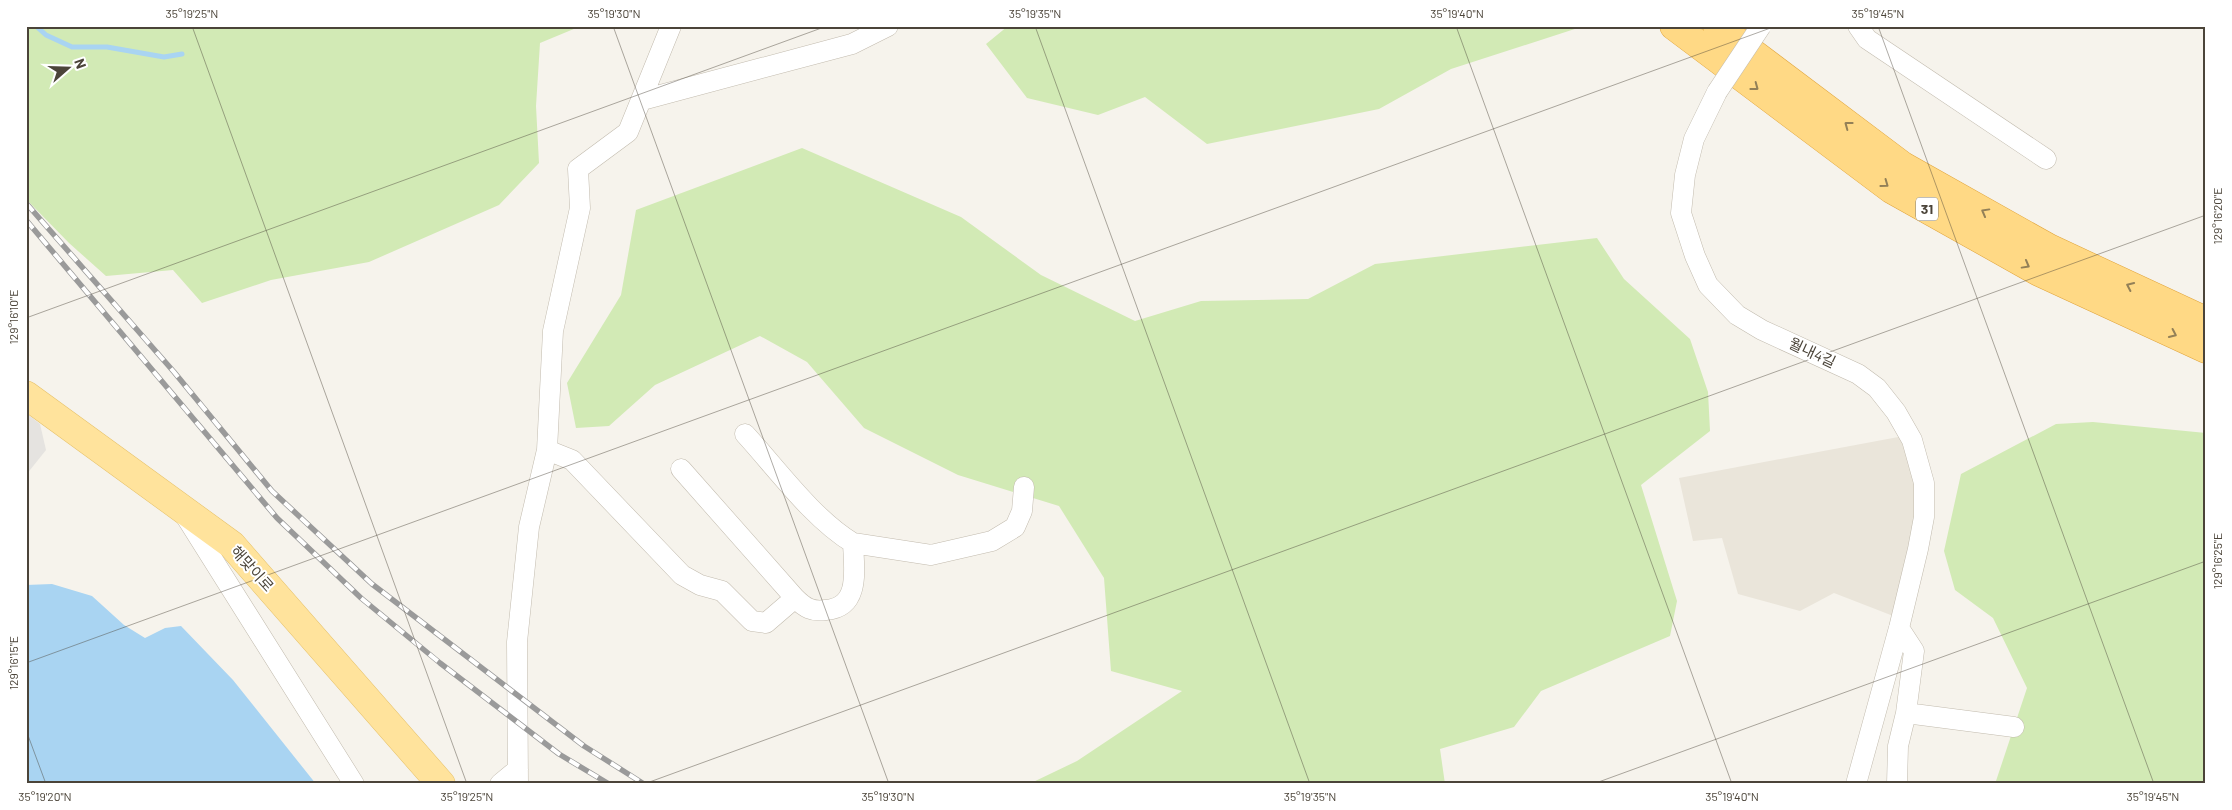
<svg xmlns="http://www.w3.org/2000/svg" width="2232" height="810" font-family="Barlow,'Noto Sans KR',sans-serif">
	<rect width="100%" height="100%" fill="#f6f3ec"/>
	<path fill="#eae5da" d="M1909,435l15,48 -23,136 -67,-26 -34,18 -62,-17 -16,-56 -29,3 -14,-63z"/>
	<path fill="#d2eab5" d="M26,26h555l-41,17 -4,63 3,57 -40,42 -130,57 -98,18 -69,23 -29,-33 -67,6 -37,-33 -43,-44z
		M1008,26h576l-133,43 -72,40 -172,35 -62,-47 -47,18 -71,-17 -41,-54z
		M802,148l159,69 80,58 94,46 66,-20 107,-2 67,-35 222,-26 27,41 66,60 18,53 2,39 -69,54 36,116 -7,35 -129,55 -27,36 -74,22 5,35h-416l48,-23 105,-70 -71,-20 -7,-93 -45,-72 -101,-31 -94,-47 -57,-66 -47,-26 -105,49 -46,41 -33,2 -9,-45 54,-88 15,-85z
		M2093,422l113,11v351h-211l32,-96 -34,-70 -38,-28 -11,-39 17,-77 95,-50z"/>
	<path fill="#e5e3e0" d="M26,413l14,11 6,26 -20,25z"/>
	<path fill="#a9d4f2" d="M52,584l40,12 32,29 21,13 20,-10 16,-2 52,54 83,104h-290v-199z"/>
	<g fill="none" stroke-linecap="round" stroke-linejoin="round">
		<path stroke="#a9d4f2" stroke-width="5" d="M36,26l10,9 26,12h35l57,10 18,-3"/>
		<defs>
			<path id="minor" d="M1858,26l9,13 179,120
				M1717,92l-23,47 -9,36 -4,38 14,43 13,29 29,30 25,15 96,44 19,14 19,24 16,28 12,43v34l-6,32 -19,79 -43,156
				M642,100l210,-56 36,-18
				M745,434c32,35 68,85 108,109 1,26 8,64 -27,67 -14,2 -21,-2 -31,-12
				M547,450l25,10 110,115 18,10 22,6 30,30 14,2 29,-25 -114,-129
				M186,517l168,267
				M853,543l78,12 61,-14 23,-14 7,-16 2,-24
				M1906,713l108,14
				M500,784l18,-15
				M518,784l-1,-142 12,-115 18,-77 6,-119 27,-123 -2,-39 50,-37 43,-106
				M1897,784l1,-38 8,-33 8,-62 -15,-23"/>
			<path id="primary" d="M26,395l206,150 209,239"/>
			<path id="trunk" d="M1674,26l217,163 148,83 167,77
				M1717,26l186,140 146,82 157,73"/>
		</defs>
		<use href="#minor" stroke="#c2bbae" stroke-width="21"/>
		<use href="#primary" stroke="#e6c16a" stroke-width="29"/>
		<use href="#trunk" stroke="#e0a43c" stroke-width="29"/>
		<use href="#minor" stroke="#fff" stroke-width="20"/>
		<use href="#primary" stroke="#ffe39c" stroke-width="28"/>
		<use href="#trunk" stroke="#ffd985" stroke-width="28"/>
		<defs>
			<path id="rail" d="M26,203l148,169 98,119 100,93 212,162 60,38
				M26,220l251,298 84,80 79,65 119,91 50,30"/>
		</defs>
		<use href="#rail" stroke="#9a9a9a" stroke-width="5.5"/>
		<use href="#rail" stroke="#fff" stroke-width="4" stroke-dasharray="11" stroke-linecap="butt"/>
		<defs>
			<path id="minor-bridge" d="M1717,92l44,-66"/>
		</defs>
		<use href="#minor-bridge" stroke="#c2bbae" stroke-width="21" stroke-linecap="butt"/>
		<use href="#minor-bridge" stroke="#fff" stroke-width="20"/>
	</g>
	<defs><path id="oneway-chevron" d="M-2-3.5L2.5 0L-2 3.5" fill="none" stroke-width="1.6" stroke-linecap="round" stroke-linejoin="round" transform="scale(1.25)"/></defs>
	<g stroke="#938057">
		<use href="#oneway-chevron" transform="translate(1755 87) rotate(37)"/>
		<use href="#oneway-chevron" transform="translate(1848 125) rotate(-143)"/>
		<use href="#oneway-chevron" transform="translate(1885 184) rotate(36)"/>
		<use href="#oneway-chevron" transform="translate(1985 212) rotate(-151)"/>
		<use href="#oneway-chevron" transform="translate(2026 265) rotate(29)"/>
		<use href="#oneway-chevron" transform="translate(2130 286) rotate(-155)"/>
		<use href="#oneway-chevron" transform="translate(2173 334) rotate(25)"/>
	</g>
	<path fill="none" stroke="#4b4439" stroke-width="1" stroke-opacity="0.45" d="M192,26l275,758M613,26l276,758M1035,26l275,758M1456,26l276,758M1878,26l276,758M26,318l801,-292M26,663l1750,-637M26,730l20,54M644,784l1562,-569M1593,784l613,-223"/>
	<g text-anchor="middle" stroke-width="4" stroke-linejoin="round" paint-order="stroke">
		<rect fill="#fff" stroke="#817c74" stroke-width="1" x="1916" y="197.5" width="22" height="23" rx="4"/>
		<g font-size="14" font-weight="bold" fill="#4b4439">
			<text x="1927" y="214">31</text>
		</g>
		<g font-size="15" fill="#4b4439" stroke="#fff">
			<text transform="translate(1812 353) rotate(25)" y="5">월내4길</text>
			<text transform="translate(252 569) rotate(48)" y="5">해맞이로</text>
		</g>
	</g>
	<rect width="2232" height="810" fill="none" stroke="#ffffff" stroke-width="55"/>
	<g transform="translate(68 68) rotate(70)" stroke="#ffffff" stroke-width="4" paint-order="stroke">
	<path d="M0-4L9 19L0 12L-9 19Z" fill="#4b4439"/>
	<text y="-8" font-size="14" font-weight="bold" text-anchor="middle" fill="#4b4439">N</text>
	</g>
	<rect x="28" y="28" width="2176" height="754" fill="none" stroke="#4b4439" stroke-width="2"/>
	<g font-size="12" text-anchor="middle" fill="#4b4439">
		<text x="192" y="18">35°19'25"N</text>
		<text x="614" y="18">35°19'30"N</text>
		<text x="1035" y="18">35°19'35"N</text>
		<text x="1457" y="18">35°19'40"N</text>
		<text x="1878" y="18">35°19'45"N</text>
		<text transform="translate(2218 216) rotate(-90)" y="4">129°16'20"E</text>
		<text transform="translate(14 317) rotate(-90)" y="4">129°16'10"E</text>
		<text transform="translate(2218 561) rotate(-90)" y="4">129°16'25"E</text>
		<text transform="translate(14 663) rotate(-90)" y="4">129°16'15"E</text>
		<text x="45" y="801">35°19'20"N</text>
		<text x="467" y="801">35°19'25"N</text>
		<text x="888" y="801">35°19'30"N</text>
		<text x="1310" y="801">35°19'35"N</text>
		<text x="1732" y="801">35°19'40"N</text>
		<text x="2153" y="801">35°19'45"N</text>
	</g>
</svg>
